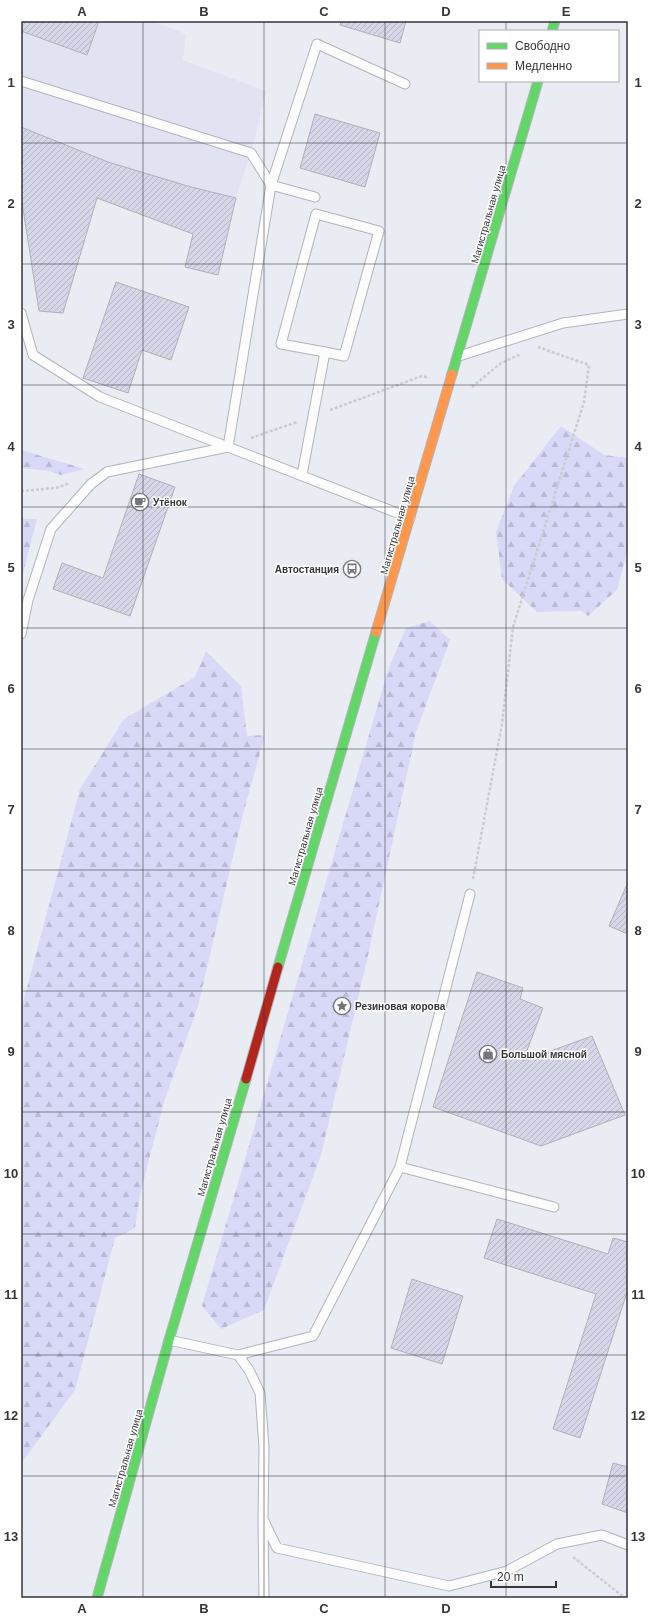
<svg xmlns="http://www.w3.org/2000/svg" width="649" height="1619" font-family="Helvetica,sans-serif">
	<defs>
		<pattern id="forest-firs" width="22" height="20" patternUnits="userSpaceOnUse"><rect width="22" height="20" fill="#d7d9f7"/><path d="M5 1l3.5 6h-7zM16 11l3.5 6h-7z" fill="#b9bbd5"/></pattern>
		<pattern id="building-hatch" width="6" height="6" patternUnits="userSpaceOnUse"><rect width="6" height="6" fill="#d5d6e7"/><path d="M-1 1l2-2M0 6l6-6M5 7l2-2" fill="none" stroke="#b7b8c7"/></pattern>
	</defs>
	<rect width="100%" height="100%" fill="#eaecf4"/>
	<path fill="#e1e3f3" d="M21,21h131l34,13 -3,26 83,31 -15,62 -15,45 -55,-14 -73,-22 -87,-35z"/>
	<path fill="url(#forest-firs)" d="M561,426l43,29 24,3v90l-11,42 -29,26 -6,-5 -45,1 -35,-33 -6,-47 18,-46z
		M21,445v5l64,19 -24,6 -12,-4 -28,-3z
		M21,519h16l-16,62z
		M430,621l20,19 -34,92 -49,228 -46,195 -57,155 -43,19 -19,-23 186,-636 18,-42z
		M206,651l35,35 6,50 18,-1 -22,79 -45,192 -34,96 -24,92 -5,34 -20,10 -40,152 -54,74v-454l59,-221 44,-70 71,-42z"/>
	<path fill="url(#building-hatch)" stroke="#b0b1b7" d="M21,21h78l-12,34 -66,-24z
		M341,21h65l-6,22 -60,-18z
		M315,114l65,19 -15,54 -65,-19z
		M21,127l87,35 83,25 45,11 -18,77 -33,-8 8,-33 -96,-36 -34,115 -24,-2 -18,-115z
		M116,282l73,25 -18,53 -29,-10 -14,43 -45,-15z
		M139,474l36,13 -45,129 -77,-27 9,-26 41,15z
		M628,882v52l-19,-8z
		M477,972l46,16 -3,11 23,9 -20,53 69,-25 33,79 -84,31 -108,-39z
		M497,1219l111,35 5,-16 15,4v47l-48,149 -27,-9 43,-135 -112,-36z
		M412,1279l51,17 -21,68 -51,-16z
		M613,1463l15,4v46l-26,-9z"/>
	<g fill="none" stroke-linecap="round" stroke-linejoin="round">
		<defs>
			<path id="lane" d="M21,81l230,72 20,32 -43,262 -128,-50 -67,-42 -12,-42
				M315,197l-44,-12 46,-141 88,40
				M459,356l104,-33 65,-9
				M302,475l23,-123 -44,-8 35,-130 63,17 -35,125 -19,-4
				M21,634l7,-34 23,-71 40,-45 16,-12 121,-25 182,71
				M400,1167l70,-273
				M169,1340l69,15 11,15 11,23 4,54 -1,72 14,29 172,38 58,-15 50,-27 45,-9 26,10
				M238,1355l75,-19 87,-169 154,40
				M263,1522l1,76"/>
			<path id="fast" d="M552,31l3,-10
				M452,374l86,-293
				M278,967l98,-335
				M97,1598l72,-258 77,-261"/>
			<path id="slow" d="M376,632l76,-258"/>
			<path id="jam" d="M246,1079l32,-112"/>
		</defs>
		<use href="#lane" stroke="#b3b4ba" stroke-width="11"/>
		<use href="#fast" stroke="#b3b4ba" stroke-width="11"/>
		<use href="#slow" stroke="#b3b4ba" stroke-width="11"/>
		<use href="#jam" stroke="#b3b4ba" stroke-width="11"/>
		<path stroke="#ccccce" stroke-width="2.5" stroke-dasharray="3 2" stroke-linecap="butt" d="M472,387l29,-24 20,-9
			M330,410l92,-34 7,2
			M251,438l46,-16
			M21,491l35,-3 14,-5
			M473,879l29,-155 11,-97 71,-225 5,-37 -51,-18
			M573,1557l52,41"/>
		<use href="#lane" stroke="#fcfcfd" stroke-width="9"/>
		<use href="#fast" stroke="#63d668" stroke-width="9"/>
		<use href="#slow" stroke="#ff974d" stroke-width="9"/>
		<use href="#jam" stroke="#b3261e" stroke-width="9"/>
	</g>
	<path fill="none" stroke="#35353b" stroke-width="1" stroke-opacity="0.55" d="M143,21v1577M264,21v1577M385,21v1577M506,21v10M506,81v1517M21,143h607M21,264h607M21,385h607M21,507h607M21,628h607M21,749h607M21,870h607M21,991h607M21,1112h607M21,1234h607M21,1355h607M21,1476h607"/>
	<defs>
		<symbol id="cafe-ring" viewBox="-11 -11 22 22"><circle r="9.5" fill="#fff" stroke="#74757c" stroke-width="1.5"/><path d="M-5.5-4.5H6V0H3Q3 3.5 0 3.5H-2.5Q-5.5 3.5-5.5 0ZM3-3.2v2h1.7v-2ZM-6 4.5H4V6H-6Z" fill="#74757c"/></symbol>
		<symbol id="bus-ring" viewBox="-11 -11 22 22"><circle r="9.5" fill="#fff" stroke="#74757c" stroke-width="1.5"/><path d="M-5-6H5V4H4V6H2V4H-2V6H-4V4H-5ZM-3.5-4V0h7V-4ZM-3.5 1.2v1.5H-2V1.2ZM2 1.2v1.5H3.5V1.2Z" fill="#74757c"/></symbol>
		<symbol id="sight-ring" viewBox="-11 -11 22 22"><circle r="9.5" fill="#fff" stroke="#74757c" stroke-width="1.5"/><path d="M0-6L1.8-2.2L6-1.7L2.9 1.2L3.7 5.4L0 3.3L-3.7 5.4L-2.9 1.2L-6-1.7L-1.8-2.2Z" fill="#74757c"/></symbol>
		<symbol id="shop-ring" viewBox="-11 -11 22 22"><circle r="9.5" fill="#fff" stroke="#74757c" stroke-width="1.5"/><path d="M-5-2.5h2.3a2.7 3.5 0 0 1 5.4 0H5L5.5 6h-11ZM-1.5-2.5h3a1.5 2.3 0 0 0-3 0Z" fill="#74757c"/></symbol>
	</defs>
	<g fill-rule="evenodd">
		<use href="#cafe-ring" x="130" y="492" width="20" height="20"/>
		<use href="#bus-ring" x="342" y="559" width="20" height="20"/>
		<use href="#sight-ring" x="332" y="996" width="20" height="20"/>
		<use href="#shop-ring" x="478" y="1044" width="20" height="20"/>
	</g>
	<g text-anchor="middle" stroke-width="3" stroke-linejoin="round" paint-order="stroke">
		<g font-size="10" fill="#35353b" stroke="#fff">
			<text transform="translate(488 214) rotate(-74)" y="4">Магистральная улица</text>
			<text transform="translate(397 525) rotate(-74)" y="4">Магистральная улица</text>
			<text transform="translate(305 836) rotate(-74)" y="4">Магистральная улица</text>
			<text transform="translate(214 1147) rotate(-74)" y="4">Магистральная улица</text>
			<text transform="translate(125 1458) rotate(-74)" y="4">Магистральная улица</text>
		</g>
		<g font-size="10" font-weight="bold" fill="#35353b" stroke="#fff" text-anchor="start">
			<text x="153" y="506">Утёнок</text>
			<text x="339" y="573" text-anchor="end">Автостанция</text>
			<text x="355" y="1010">Резиновая корова</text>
			<text x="501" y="1058">Большой мясной</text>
		</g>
	</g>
	<rect width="649" height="1619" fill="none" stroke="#ffffff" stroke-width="44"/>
	<rect x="479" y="30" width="140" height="52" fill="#ffffff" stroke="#aeaeb1"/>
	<rect x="487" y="43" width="20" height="6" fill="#63d668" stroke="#aeaeb1"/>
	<text x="515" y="50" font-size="12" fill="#35353b">Свободно</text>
	<rect x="487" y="63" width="20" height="6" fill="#ff974d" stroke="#aeaeb1"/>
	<text x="515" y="70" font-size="12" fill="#35353b">Медленно</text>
	<path d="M491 1581v6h65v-6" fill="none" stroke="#35353b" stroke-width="2"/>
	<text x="497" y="1581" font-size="12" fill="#35353b" stroke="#ffffff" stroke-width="3" paint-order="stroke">20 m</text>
	<rect x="22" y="22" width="605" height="1575" fill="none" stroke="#35353b" stroke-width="1.5"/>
	<g font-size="13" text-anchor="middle" font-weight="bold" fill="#35353b">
		<text x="82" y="16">A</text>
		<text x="204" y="16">B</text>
		<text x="324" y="16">C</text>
		<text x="446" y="16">D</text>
		<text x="566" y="16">E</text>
		<text x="11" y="87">1</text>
		<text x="638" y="87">1</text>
		<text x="11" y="208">2</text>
		<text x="638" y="208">2</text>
		<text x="11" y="329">3</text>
		<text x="638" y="329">3</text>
		<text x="11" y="451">4</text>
		<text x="638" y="451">4</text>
		<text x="11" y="572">5</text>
		<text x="638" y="572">5</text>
		<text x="11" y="693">6</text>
		<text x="638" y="693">6</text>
		<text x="11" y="814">7</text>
		<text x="638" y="814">7</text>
		<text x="11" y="935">8</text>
		<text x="638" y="935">8</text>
		<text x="11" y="1056">9</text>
		<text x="638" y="1056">9</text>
		<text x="11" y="1178">10</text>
		<text x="638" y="1178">10</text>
		<text x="11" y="1299">11</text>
		<text x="638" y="1299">11</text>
		<text x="11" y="1420">12</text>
		<text x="638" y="1420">12</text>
		<text x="11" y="1541">13</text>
		<text x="638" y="1541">13</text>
		<text x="82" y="1613">A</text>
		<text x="204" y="1613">B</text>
		<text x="324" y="1613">C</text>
		<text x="446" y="1613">D</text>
		<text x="566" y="1613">E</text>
	</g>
</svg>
